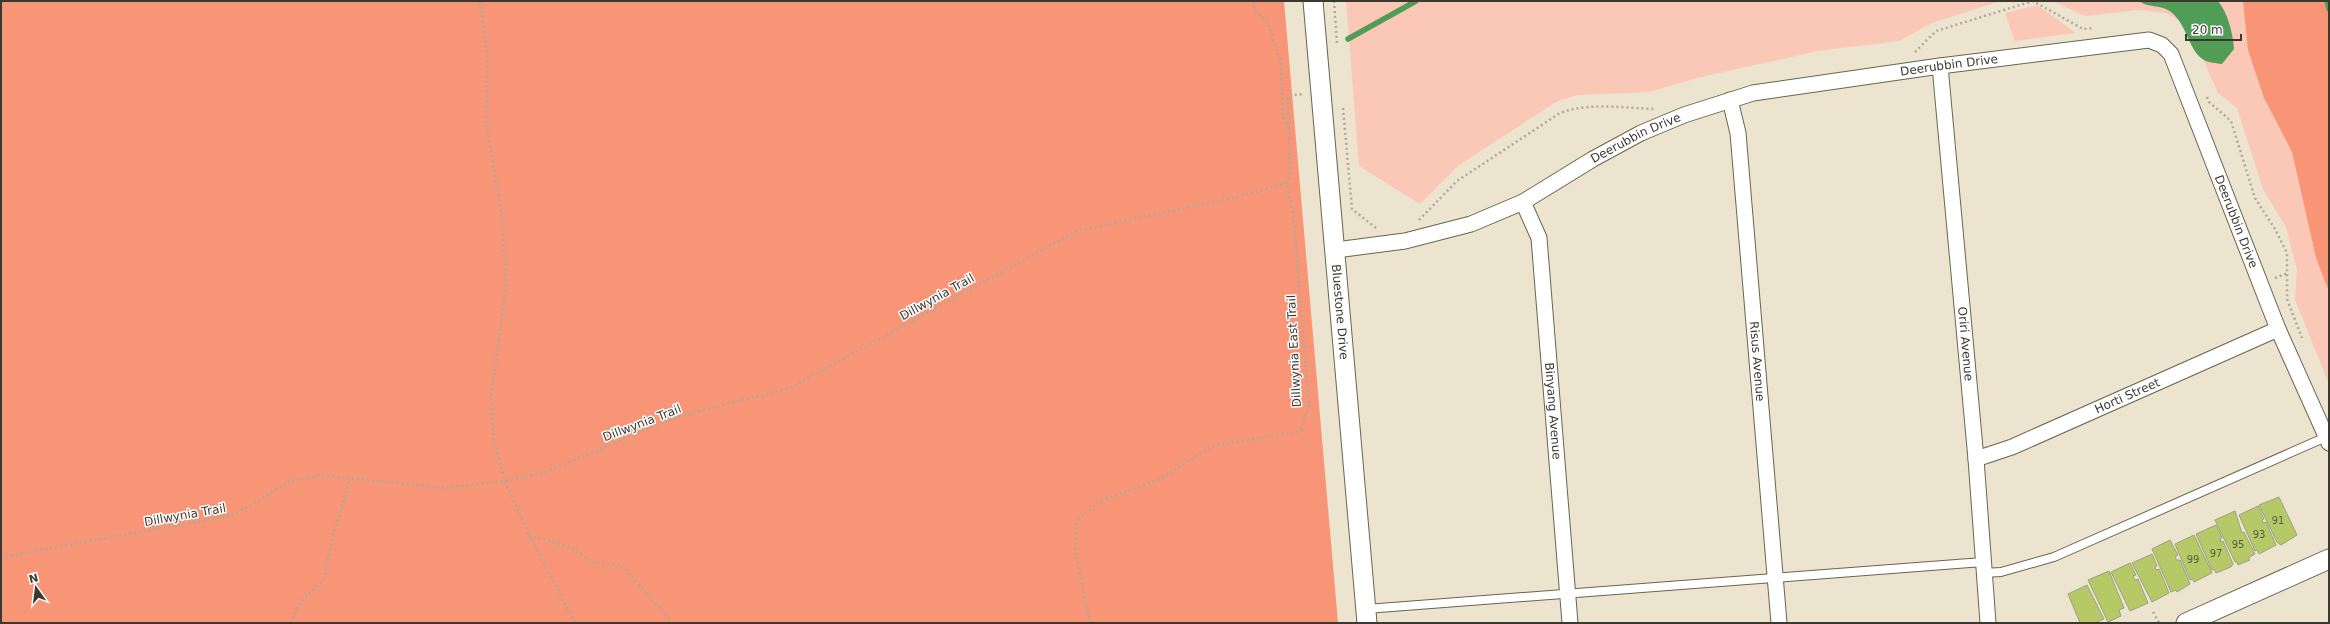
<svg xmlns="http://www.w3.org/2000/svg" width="2330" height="624" font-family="'DejaVu Sans',sans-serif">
	<rect width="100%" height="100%" fill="#ece4ce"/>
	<path fill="#fbc7b7" d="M1346,1h655l-69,22 -33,18 -81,10 -117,26 -52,15 -72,3 -21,7 -97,63 -39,39 -61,-38z
		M2052,1h191l21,97 28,54 24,106 13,34v92l-34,-84 2,-30 -11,-43 -23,-38 -26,-81 -19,-15 -29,-66 -22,-14 -28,-3 -54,6z
		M2037,5l39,28 -61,8 -10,-28z"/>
	<path fill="#f79576" d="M1,1h1283l54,622h-1337z
		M2243,1h86v291l-13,-34 -24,-106 -28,-54 -16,-48z"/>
	<path fill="#519c56" d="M2139,1h79c10,12 15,33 16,48l-12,15c-5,-1 -14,-1 -18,-4 -16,-9 -17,-39 -36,-50 -9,-5 -19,-2 -29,-9z"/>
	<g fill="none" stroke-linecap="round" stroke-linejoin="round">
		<path stroke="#519c56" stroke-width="5.5" d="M2327,1l2,8
			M1348,39l68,-38"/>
	</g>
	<path fill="#b6c966" stroke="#9ba08b" d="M2279,497l18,38 -16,10 -4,-3 -18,-37z
		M2258,506l6,13 -2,1 1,3 3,-1 10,23 -17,9 -2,-4 -2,1 -16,-36z
		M2235,511l7,22 2,-1 11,22 -7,4 2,2 -12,5 -1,-3h-2l-20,-42z
		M2216,525l6,13 -2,1 1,3 2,-1 10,23 -2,3 -15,6 -2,-4 -2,1 -16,-36z
		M2194,535l18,38 -18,9 -1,-3 -3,1 -15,-36z
		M2170,540l8,15 -3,2 2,3h3l10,24 -13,8 -1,-2 -5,2 -19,-43z
		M2152,554l5,12 -2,1 1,3 3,-1 10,24 -17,9 -20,-39z
		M2130,563l6,12 -3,1 2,4 3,-1 10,24 -18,8 -19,-39z
		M2109,571l15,37 -5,2 2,6 -13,6 -20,-42z
		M2087,585l17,34 -10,4h-14l-12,-29z"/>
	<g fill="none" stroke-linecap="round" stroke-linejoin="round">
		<defs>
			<path id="service" d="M1984,573l17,-1 53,-15 272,-120
				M1366,609l617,-47"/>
			<g id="minor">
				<path id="s1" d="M1940,66l36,393 12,164"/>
				<path id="s2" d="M1730,100l8,33 41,490"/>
				<path id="s3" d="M1523,202l16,36 31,385"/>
				<path id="s4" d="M1336,250l69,-9 66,-17 52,-22 70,-43 48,-26 43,-18 69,-22 187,-27 209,-26 13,5 9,9 107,275 51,114"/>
				<path id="s5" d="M1976,459l36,-12 266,-118"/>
			</g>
			<g id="tertiary">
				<path id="s6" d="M1313,1l54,622"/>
				<path d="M2186,623l143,-64"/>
			</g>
		</defs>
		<use href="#service" stroke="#6a6450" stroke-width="10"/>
		<use href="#minor" stroke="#6a6450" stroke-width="17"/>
		<use href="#tertiary" stroke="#6a6450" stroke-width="21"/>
		<path stroke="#afa997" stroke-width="2.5" stroke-dasharray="2 3" stroke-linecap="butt" d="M480,1l7,52 -1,68 16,98 4,67 -15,112 3,43 11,40 24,54 46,88
			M1254,1v8l13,12 14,42 2,54 6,11
			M1334,1l3,42
			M1915,52l21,-21 97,-30 50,28 11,-1
			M2207,97l2,5 22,19 24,77 20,31 12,24v46l15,39
			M1343,108l9,101 24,19
			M1286,183l4,-6 -2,-81 15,-2
			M1419,220l38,-39 103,-68c29,-11 64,-5 94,-4
			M2275,278l13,-5
			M529,535l41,12 24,16 26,1 53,59
			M1,557l233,-42 56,-34 31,-6 123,13 61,-7 41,-9 130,-55 114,-29 287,-157 168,-36 41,-12
			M2153,612l6,11
			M291,623l8,-19 25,-25 7,-37 19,-63
			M1090,623l-15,-73 2,-29 21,-19 62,-23 52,-33 89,-15 8,-25 -16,-195 -7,-28"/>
		<use href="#service" stroke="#fff" stroke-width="8"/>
		<use href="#minor" stroke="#fff" stroke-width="15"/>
		<use href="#tertiary" stroke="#fff" stroke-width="19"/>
	</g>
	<g text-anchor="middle" stroke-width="3" stroke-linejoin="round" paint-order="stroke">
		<g font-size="10" fill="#5a5c3d">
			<text x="2278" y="524">91</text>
			<text x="2259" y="538">93</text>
			<text x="2238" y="548">95</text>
			<text x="2216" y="557">97</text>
			<text x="2193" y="563">99</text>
		</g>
		<g font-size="12" fill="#3b382f" stroke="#fff">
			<text dy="4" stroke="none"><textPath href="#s4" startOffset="648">Deerubbin Drive</textPath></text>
			<text dy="4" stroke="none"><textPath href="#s4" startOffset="324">Deerubbin Drive</textPath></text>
			<text dy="4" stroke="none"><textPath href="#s4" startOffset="1056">Deerubbin Drive</textPath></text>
			<text transform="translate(937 297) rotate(-29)" y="4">Dillwynia Trail</text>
			<text dy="4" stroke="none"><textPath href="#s6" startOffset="312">Bluestone Drive</textPath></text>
			<text dy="4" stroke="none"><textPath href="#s1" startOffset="279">Oriri Avenue</textPath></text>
			<text transform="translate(1294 351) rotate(-93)" y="4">Dillwynia East Trail</text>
			<text dy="4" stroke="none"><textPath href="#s2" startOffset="263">Risus Avenue</textPath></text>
			<text dy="4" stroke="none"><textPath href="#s5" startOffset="164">Horti Street</textPath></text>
			<text dy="4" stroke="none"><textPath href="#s3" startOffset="213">Binyang Avenue</textPath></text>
			<text transform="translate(642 423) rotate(-21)" y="4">Dillwynia Trail</text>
			<text transform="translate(185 515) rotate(-10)" y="4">Dillwynia Trail</text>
		</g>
	</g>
	<rect width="2330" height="624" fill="none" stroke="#3b382f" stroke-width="4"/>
	<g transform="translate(36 588) rotate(346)" stroke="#ffffff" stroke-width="3" paint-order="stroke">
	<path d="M0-3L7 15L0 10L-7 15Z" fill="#3b382f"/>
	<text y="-6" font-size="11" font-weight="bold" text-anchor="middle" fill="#3b382f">N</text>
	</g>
	<path d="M2186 34v6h55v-6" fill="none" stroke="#3b382f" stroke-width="2"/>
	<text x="2192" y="34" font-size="12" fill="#3b382f" stroke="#ffffff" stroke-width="3" paint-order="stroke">20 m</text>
</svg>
